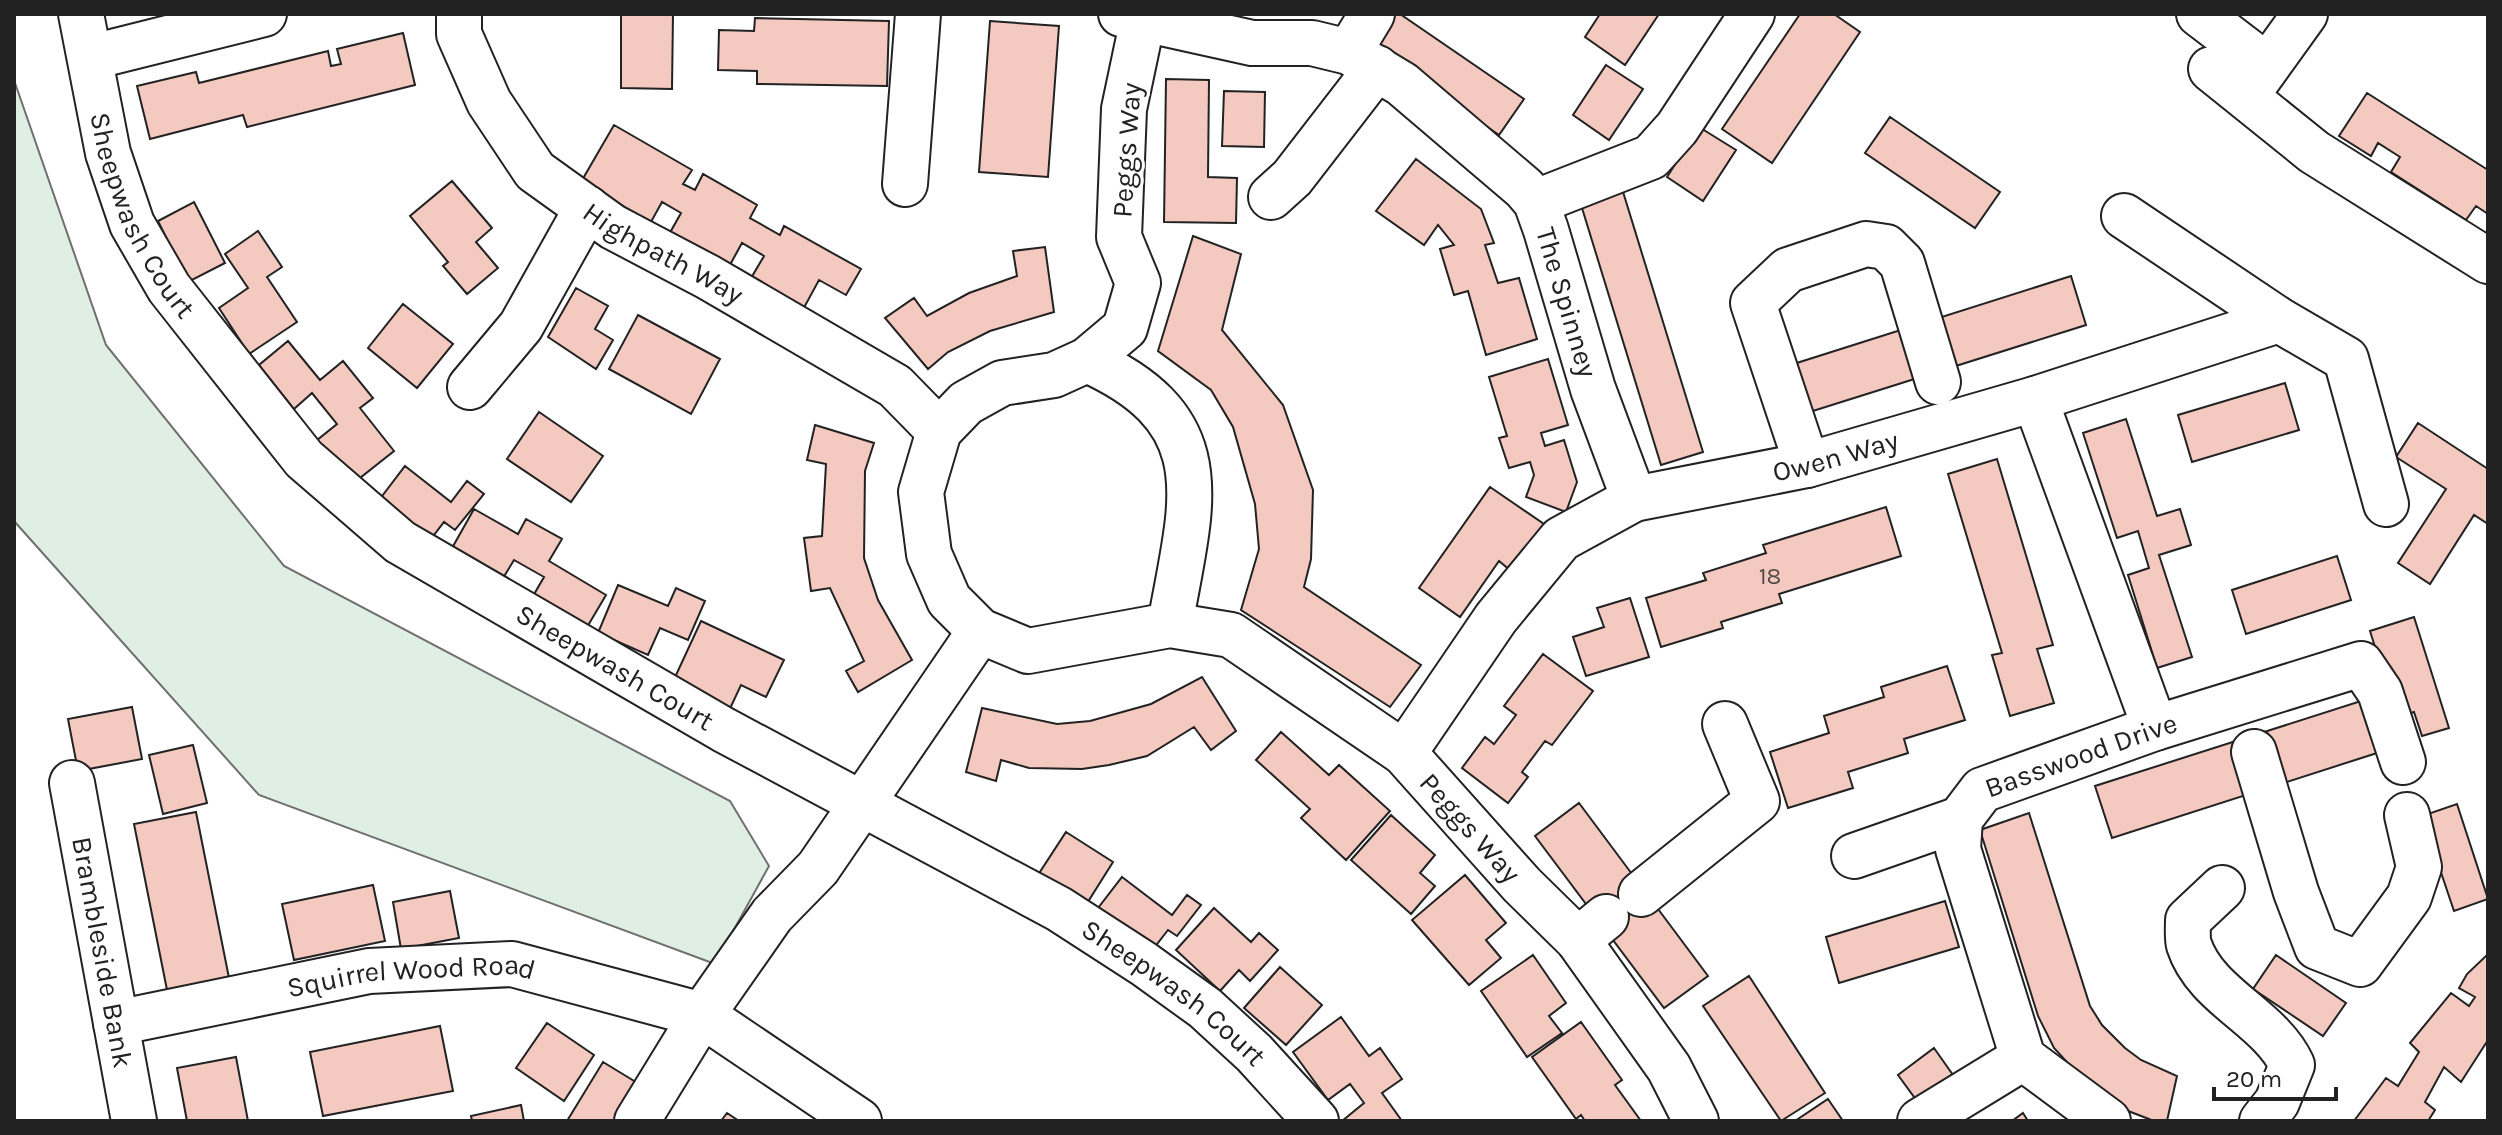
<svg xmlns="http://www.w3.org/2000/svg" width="2502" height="1135" font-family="Karla,sans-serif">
	<rect width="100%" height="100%" fill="#fff"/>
	<path fill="#e0efe3" stroke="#6f6f6f" stroke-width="2" d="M14,80l92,265 178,221 446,235 39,65 -54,98 -456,-169 -245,-274z"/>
	<path fill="#f3c9c0" stroke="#222" stroke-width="2" d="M621,14h52l-1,75 -51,-1z
		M1385,14h15l124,85 -25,36 -133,-92z
		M1600,14h59l-34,51 -40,-28z
		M1800,14h34l26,18 -88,131 -50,-34z
		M755,18l134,3 -2,65 -130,-2v-13l-39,-1 1,-40 35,1z
		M990,21l69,5 -11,151 -69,-5z
		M403,33l12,52 -168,42 -4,-12 -93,24 -13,-53 59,-14 3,11 129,-32 3,15 10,-2 -4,-15z
		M1606,65l37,24 -34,51 -36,-25z
		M1166,79l43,1 -1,97 29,1 -1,45 -72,-1z
		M1224,91l41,1 -1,55 -42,-1z
		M2367,93l121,77v44l-12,-8 -10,14 -75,-48 9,-15 -22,-14 -7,13 -32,-20z
		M1890,117l110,75 -25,36 -110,-75z
		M614,125l78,45 -9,14 12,6 8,-16 54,31 -7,13 30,17 4,-9 77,43 -15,26 -27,-15 -19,35 -53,-30 17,-29 -22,-13 -16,29 -59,-34 14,-25 -19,-11 -11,20 -70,-40z
		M1699,127l37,23 -33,51 -36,-24z
		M1416,159l65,50 13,34 -9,2 13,38 21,-5 18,61 -51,16 -18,-64 -14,4 -14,-46 14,-4 -16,-20 -14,20 -48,-34z
		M452,181l40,47 -16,14 22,26 -31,26 -24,-28 5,-4 -38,-46z
		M1620,182l83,270 -42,13 -83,-270z
		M194,202l31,61 -37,19 -30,-61z
		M258,231l24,36 -15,10 30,45 -48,32 -30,-46 29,-20 -23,-34z
		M1193,236l48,18 -19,76 61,75 30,85 -2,69 -7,28 117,78 -31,42 -149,-97 18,-61 -4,-45 -22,-77 -22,-37 -53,-39z
		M1045,247l9,65 -64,19 -42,21 -20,17 -43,-51 29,-20 13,18 42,-23 48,-17 -4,-25z
		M2071,276l15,49 -289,91 -16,-48z
		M576,288l32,18 -13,23 18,11 -17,29 -48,-32z
		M403,304l50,40 -36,44 -49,-40z
		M638,315l82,44 -29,55 -82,-45z
		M288,341l32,39 23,-19 30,37 -13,10 34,43 -48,38 -35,-44 26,-21 -25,-31 -18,16 -35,-44z
		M1548,359l20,66 -27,8 4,13 19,-6 13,42 -11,30 -40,-15 8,-22 -4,-13 -21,6 -10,-30 8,-2 -18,-59z
		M2285,383l14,47 -107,32 -14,-47z
		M539,412l64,44 -32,46 -64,-43z
		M2126,419l31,97 23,-7 11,36 -32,10 33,102 -35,11 -29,-93 21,-7 -11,-37 -21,7 -34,-105z
		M2418,423l70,46v55l-14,-9 -44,69 -32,-21 48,-74 -50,-32z
		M815,425l59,18 -9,28 -1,87 14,42 34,60 -54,32 -12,-21 18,-10 -34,-73 -19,3 -7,-53 18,-2 4,-72 -19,-4z
		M1997,459l56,186 -16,4 17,54 -44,13 -18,-61 10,-2 -54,-179z
		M405,466l46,36 16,-21 17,13 -29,36 -11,-8 -20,26 -51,-40z
		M1490,487l54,37 -33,47 -12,-10 -39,56 -41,-29z
		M1886,507l15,49 -122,38 3,9 -61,19 2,6 -62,19 -15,-49 60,-18 -3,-7 63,-20 -3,-8z
		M474,509l44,25 8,-15 36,20 -13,22 57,34 -23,39 -54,-31 15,-26 -30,-17 -17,28 -50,-31z
		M2337,556l14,44 -105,34 -14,-44z
		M618,585l50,21 8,-18 29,13 -17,39 -28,-12 -12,27 -50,-22z
		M1630,598l19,59 -63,19 -13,-39 31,-10 -7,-19z
		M2414,617l35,111 -27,8 -8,-24 -17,5 -27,-86z
		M701,621l83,39 -18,37 -25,-12 -14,30 -57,-27z
		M1543,654l50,37 -41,54 -7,-4 -23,31 6,5 -20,26 -46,-35 23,-31 9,7 22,-29 -12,-9z
		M1947,666l18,54 -61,19 4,14 -60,19 5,16 -65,20 -18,-56 59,-19 -5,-17 60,-19 -3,-10z
		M1202,677l34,54 -25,19 -17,-23 -47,29 -38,9 -27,4 -53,-1 -28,-8 -5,21 -30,-9 16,-64 75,16 33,-3 61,-17z
		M2361,701l16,52 -265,85 -17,-52z
		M132,707l10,52 -64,12 -10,-52z
		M1281,732l48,43 10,-10 51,46 -44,49 -45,-42 9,-9 -54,-49z
		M193,745l14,58 -44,11 -14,-59z
		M1579,803l129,173 -44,32 -129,-172z
		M2457,804l31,95 -34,12 -32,-95z
		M196,812l34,171 -62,12 -34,-171z
		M2029,813l61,193 12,19 23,23 16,12 36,16 -10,45h-13l-31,-12 -48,-38 -21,-23 -16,-32 -58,-186z
		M1391,815l44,40 -15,18 15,13 -24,28 -60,-54z
		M1066,832l47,30 -29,46 -48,-30z
		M1465,875l41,48 -20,17 15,18 -32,27 -57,-65z
		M1122,877l50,38 15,-20 14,10 -24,31 -9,-6 -18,23 -55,-41z
		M373,885l12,56 -91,19 -12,-56z
		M450,891l9,47 -58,11 -8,-47z
		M1945,901l14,46 -120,36 -13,-46z
		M1214,908l37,34 8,-9 19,17 -28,31 -11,-11 -19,21 -44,-41z
		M2488,954v86l-27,42 -17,-15 -19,35 10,8 -7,11h-74l32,-43 12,8 21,-34 -9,-9 41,-50 18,13 6,-9 -16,-9 8,-14z
		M1533,955l33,48 -17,13 13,17 -35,24 -46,-66z
		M2276,955l70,48 -23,33 -70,-47z
		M1280,967l42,38 -36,40 -42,-37z
		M1749,976l76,117 -44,28 -78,-115z
		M1341,1017l28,39 11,-8 22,31 -20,14 20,28h-60l22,-18 -14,-19 -22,16 -35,-48z
		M1581,1022l41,58 -7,5 26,36h-56l-4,-6 -5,4 -44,-62z
		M547,1023l47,32 -30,46 -48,-33z
		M440,1026l13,65 -130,25 -13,-64z
		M1934,1048l19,27 -36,26 -19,-26z
		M236,1057l12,64h-61l-10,-53z
		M603,1062l41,25 -21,34h-56z
		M1828,1099l15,22h-48z
		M521,1105l3,16h-52l-1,-5z
		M727,1113l12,8h-18z
		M2023,1113l5,8h-16z"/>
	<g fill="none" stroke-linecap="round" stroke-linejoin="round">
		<defs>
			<g id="minor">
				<path id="s1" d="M81,14l27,139 24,71 37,64 135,171 96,83 324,188 335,179 85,55 61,44 49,45 62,68"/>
				<path id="s2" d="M459,14v20l30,68 46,69 78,56 95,50 187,109 44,45"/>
				<path id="s3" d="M1121,14l131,29h60l37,9 53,32 122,104 12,14 10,28 47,159 41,110 -73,40 -65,79 -92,135"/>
				<path id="s4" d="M1144,14l-20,95 -5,128 19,46 -13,45 -38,32 -33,15 -52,8 -36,20 -27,28 -18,61 8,62 20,46 31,31 48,20 142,-26 61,10 173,118 118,132 56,55 91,128 27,53"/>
				<path d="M2199,14l68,52"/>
				<path d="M1349,52l23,-38"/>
				<path d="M92,57l172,-43"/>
				<path d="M2211,69l103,83 174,109"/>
				<path d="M2246,96l59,-82"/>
				<path d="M905,184l13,-170"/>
				<path d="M1271,197l21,-19 85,-110"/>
				<path d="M1536,202l115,-45 26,-29 75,-114"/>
				<path d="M2124,216l155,104 67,39 40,145"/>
				<path d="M1087,360c137,61 104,144 83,265"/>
				<path d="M470,387l51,-61 66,-118"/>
				<path d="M2035,399l120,329"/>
				<path d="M1807,465l-54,-162 35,-33 78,-26 20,3 16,16 36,119"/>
				<path id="s5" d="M1634,499l173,-34 228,-66 244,-79"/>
				<path d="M2254,752l42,140 21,55 43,17 49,-67 10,-30 -12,-52"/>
				<path id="s6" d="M72,783l62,338"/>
				<path d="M1854,856l106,-37"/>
				<path d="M2222,888l-34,32c0,8 -1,18 1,25 17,52 81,72 103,120l-15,37 -15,19"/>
				<path d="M1641,894l116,-93 -32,-77"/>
				<path d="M1578,940l28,-23"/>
				<path id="s7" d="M116,1023l253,-52 143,-7 190,51 157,106"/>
				<path d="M637,1121l65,-106 70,-100 46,-47 162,-237"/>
				<path d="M1920,1121l103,-63"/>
				<path id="s8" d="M2108,1121l-85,-63 -65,-209 2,-30 22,-29 173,-62 206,-64 19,28 23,70"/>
			</g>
		</defs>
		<use href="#minor" stroke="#222" stroke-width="48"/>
		<use href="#minor" stroke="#fff" stroke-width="44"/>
	</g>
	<g text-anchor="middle" stroke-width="6" stroke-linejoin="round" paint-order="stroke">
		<g font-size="24" fill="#564c4a">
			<text x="1770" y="584">18</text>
		</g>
		<g font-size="28" fill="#222" stroke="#fff">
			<text transform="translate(1126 150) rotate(-86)" y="10">Peggs Way</text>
			<text dy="10" stroke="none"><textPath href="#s1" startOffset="212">Sheepwash Court</textPath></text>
			<text dy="10" stroke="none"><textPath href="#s2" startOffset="330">Highpath Way</textPath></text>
			<text dy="10" stroke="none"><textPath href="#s3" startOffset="578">The Spinney</textPath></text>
			<text dy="10" stroke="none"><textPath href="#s5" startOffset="206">Owen Way</textPath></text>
			<text dy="10" stroke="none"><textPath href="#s1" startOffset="884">Sheepwash Court</textPath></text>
			<text dy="10" stroke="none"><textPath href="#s8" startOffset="496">Basswood Drive</textPath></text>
			<text dy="10" stroke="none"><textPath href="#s4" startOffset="1328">Peggs Way</textPath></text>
			<text dy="10" stroke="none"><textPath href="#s6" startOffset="172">Brambleside Bank</textPath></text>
			<text dy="10" stroke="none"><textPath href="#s7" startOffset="300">Squirrel Wood Road</textPath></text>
			<text dy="10" stroke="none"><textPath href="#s1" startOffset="1532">Sheepwash Court</textPath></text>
		</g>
	</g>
	<rect width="2502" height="1135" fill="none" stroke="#222222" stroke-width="32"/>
	<path d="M2214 1087v12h122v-12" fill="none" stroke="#222222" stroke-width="4"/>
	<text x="2226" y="1087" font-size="24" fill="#222222" stroke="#ffffff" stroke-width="6" paint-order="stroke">20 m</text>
</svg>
